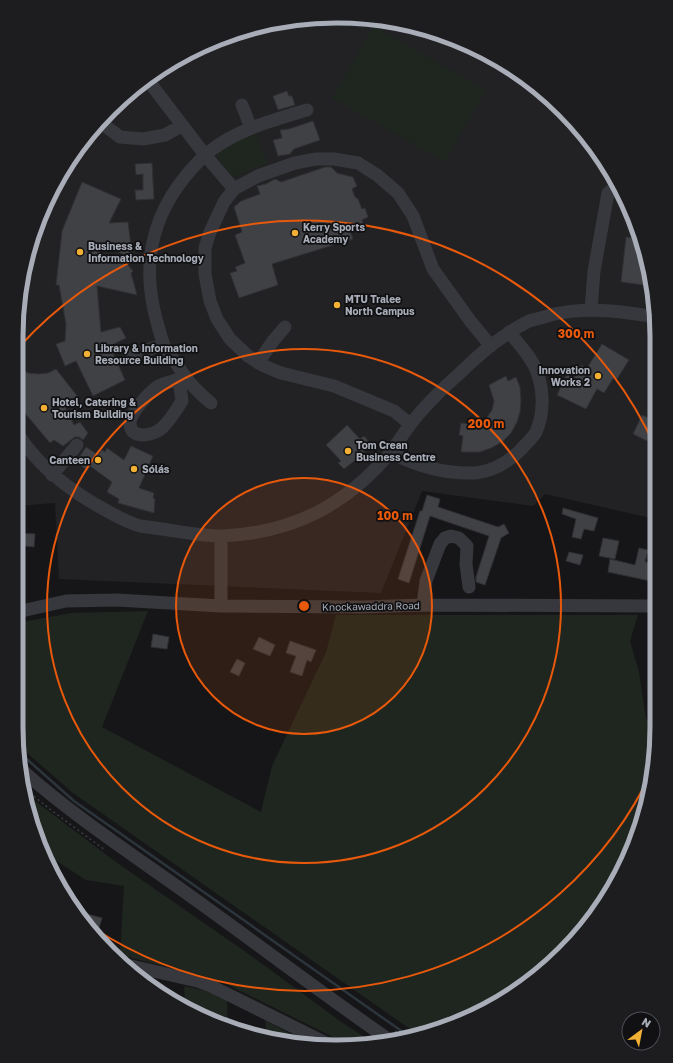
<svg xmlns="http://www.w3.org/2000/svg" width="673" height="1063" font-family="'Golos Text',sans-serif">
	<rect width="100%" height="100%" fill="#161618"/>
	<path fill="#222225" d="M315,17l63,2 61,14 58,26 51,36 43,46 33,54 22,59 10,62 -1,203 -110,-25 -12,12 -111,-15 -41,102 -322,-14 -4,-76 -38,3 2,-212 30,-99 46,-70 46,-43 54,-33 58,-22z"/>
	<path fill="#1e261f" d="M374,26l112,64 -41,72 -113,-64z
		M255,129l7,22 7,12 -34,13c-10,-3 -14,-14 -19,-22z
		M148,611l-46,116 159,85 11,-46 54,-114 10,-37h302l-8,26 9,31 7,47 9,1 -1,48 -21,81 -55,89 -64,55 -94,43 -347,-243 -54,-47 -3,-20 1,-103 54,-10z
		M27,795l89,67 137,95 87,64 30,20 -25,2 -127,-63 -98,-25 4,-69 -38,-6 -39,-25 -1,1 -13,-27z
		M184,986l27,6 16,9 1,26 -43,-23z
		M265,1020l31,17 22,9 -51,-9z"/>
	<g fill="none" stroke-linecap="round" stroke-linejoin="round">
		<path stroke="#2c353c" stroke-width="2.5" d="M21,754l53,47 336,236"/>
	</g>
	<path fill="#404145" stroke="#303034" d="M287,91l2,5h3l3,9 -17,5 -5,-14z
		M313,121l7,19 -26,9 -4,5 -12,2 -5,-16 9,-2 -2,-8 9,-1z
		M152,163l2,36 -18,1 -1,-10h8v-16l-7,1 -1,-11z
		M325,167h6l6,6 16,4 4,9 -5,3 3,8 3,2 4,10 3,-1 3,9 -6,3 2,6 -14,5 3,8 -81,25 6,21 -39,13 -9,-25 7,-2 -2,-4 10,-4 -10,-28 7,-3 -8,-25 7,-6 19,-7 -3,-8 9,-2 9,-5 6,3z
		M82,182l39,17 -12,24 19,-1 4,33 -6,1 -24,-13 -3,21 22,-7 12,14 -2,2 6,22 -40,-9 4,46 19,-5 6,11 -16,8 15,34 -32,16 -17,-35 -11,5 -9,-22 9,-3 1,-17 -7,-39h-3l6,-54z
		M626,237l15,2 5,15 5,32 -30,-4z
		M602,344l27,16 -12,19 -3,-2 -10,16 -7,-4 -11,20 -29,-14 10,-21 7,4 7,-13 6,3z
		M18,367l10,6 11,1 9,-1 8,-4 22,28 -14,8 10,20 6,-3 8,11 -5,7 -4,-3h-4l-12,9 -9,-6 -4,3 -26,-31 -6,-13z
		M506,376l2,5 8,-4 4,10 1,14 -1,11 -3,10 -6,11 -9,9 -11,6 -11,4h-19l2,-16 -4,-1 2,-12 11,1 9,-2 6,-5 5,-7 2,-9 -5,-16z
		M642,415l14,6 -9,20 -14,-7z
		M347,425l13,14 4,-3 7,8 -13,14 -14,11 -6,-6 3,-2 -15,-16z
		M131,446l22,10 -14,32 15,5 -1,5 2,1 -1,14 -36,-10 1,-4 -12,-7 5,-10 -22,-16 -3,4 -11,-8 10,-15 12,8 4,-5 3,2 2,-4 17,12z
		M427,495l13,4 -2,8 60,20 6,-3 5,9 -8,5 -16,47 -9,-3v-5l13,-41 -59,-20 -21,67 -11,-4 22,-68h2z
		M563,508l35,10 -4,13 -10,-2 -3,10 -9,-2 4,-18 -14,-5z
		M19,533l16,1 -1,13 -9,-1v-2h-7z
		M603,538l16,3 -4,18 -16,-3z
		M639,548l9,2 -3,12 10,1v19l-47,-10 2,-13 25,6z
		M569,552l14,3 -3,10 -14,-4z
		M153,634l16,3 -2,12 -16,-2z
		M259,637l16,8 -5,11 -17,-7z
		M290,641l26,9 -5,12 -4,-2 -5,16 -12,-4 6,-16 -10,-3z
		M237,659l8,4 -6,13 -9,-4z
		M76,911l26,7 -3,10 -9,-2z"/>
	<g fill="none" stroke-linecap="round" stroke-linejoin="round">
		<path stroke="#3d3f44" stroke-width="1.5" stroke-dasharray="2 3" stroke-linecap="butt" d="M26,790l25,20 54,40
			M395,1031l10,6"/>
		<path stroke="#37383d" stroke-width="13" d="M147,79l58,76 29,34
			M242,105l9,23
			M108,128l12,9 23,2 22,-4 16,-9
			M591,310l3,-39 14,-78 5,-4 8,1
			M129,357l34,-13
			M258,363l15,-22 12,-14
			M179,380l3,21c-6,9 -12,20 -20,27 -8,7 -31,13 -32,-4 -1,-10 19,-31 27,-37 9,-6 19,-5 28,-10
			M211,403c-17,-14 -25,-24 -37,-43 -3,-5 -8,-10 -10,-15 -3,-7 -5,-16 -7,-23 -18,-63 -3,-115 42,-161 4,-3 7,-7 11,-10 28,-22 64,-31 97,-41
			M410,424l-16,-13 -60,-25 -53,-13 -17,-7 -16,-10 -18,-17 -13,-20 -7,-18 -5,-27v-26l5,-16 14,-30 10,-13 24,-13 37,-13 21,-4h18l24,4 19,12 21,18 15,23 20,53 38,53 20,24
			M18,434c22,35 55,59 91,78 9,5 20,11 31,14 7,1 15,2 22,3 20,3 40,7 60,7 70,-3 123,-30 168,-83 7,-9 13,-19 20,-28 14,-19 32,-36 50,-52 20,-20 43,-39 69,-52 6,-2 13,-3 18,-5 37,-10 73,-5 109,1
			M390,452c26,14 56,22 85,21 21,-2 38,-14 51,-29 4,-4 8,-8 10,-12 8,-18 8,-41 1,-60 -5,-14 -18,-28 -28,-40
			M52,475l25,-30
			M423,605l3,-24 14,-37 5,-6 6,-2 8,2 8,8 -1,18 3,23
			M221,606v-70
			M17,612l49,-11 51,-1 104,6 141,1 61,-2 232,1
			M23,771c54,48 115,87 173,129 64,46 127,94 192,139
			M127,965l70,16 14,5 119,59"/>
	</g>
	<circle cx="304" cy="606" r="128" fill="#e8590c" fill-opacity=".12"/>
	<g fill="none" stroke="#e8590c" stroke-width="2">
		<circle cx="304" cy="606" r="128"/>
		<circle cx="304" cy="606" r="257"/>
		<path d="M653 769A385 385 0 0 1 92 927M20 346A385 385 0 0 1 656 449"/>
	</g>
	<g fill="#f2b134" stroke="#111113" stroke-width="1.5">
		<circle cx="295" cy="233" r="4"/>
		<circle cx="80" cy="252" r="4"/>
		<circle cx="337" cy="305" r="4"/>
		<circle cx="87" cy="354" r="4"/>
		<circle cx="598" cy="376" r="4"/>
		<circle cx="44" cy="408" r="4"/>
		<circle cx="348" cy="451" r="4"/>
		<circle cx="98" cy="460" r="4"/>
		<circle cx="134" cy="469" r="4"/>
	</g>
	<g text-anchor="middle" stroke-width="3.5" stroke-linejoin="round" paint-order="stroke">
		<g font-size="10" font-weight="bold" fill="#a8adb8" stroke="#111113" text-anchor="start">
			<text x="303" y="231">Kerry Sports<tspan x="303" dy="12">Academy</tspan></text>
			<text x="88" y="250">Business &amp;<tspan x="88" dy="12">Information Technology</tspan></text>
			<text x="345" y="303">MTU Tralee<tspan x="345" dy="12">North Campus</tspan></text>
			<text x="95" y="352">Library &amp; Information<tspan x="95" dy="12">Resource Building</tspan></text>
			<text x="590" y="374" text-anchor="end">Innovation<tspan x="590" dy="12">Works 2</tspan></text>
			<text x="52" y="406">Hotel, Catering &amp;<tspan x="52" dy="12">Tourism Building</tspan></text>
			<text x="356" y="449">Tom Crean<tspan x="356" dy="12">Business Centre</tspan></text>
			<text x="90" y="464" text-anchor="end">Canteen</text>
			<text x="142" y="473">Sólás</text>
		</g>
		<g font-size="10" fill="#a8adb8" stroke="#111113">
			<text transform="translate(371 606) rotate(-1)" y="4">Knockawaddra Road</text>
		</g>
	</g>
	<path d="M0 0H673V1063H0ZM336 23H337A313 313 0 0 1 650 336V727A313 313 0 0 1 337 1040H336A313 313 0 0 1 23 727V336A313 313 0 0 1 336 23Z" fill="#1d1d20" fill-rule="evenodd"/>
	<path fill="none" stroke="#a8adb8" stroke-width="5" d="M336 23H337A313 313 0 0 1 650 336V727A313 313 0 0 1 337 1040H336A313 313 0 0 1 23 727V336A313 313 0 0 1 336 23Z"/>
	<circle cx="304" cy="606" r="6" fill="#e8590c" stroke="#111113" stroke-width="2"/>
	<g font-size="12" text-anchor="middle" font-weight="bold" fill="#e8590c" stroke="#111113" stroke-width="3.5" stroke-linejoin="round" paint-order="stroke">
		<text x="576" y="338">300 m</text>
		<text x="486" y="428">200 m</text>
		<text x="395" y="520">100 m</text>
	</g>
	<g transform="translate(641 1031) rotate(32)"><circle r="19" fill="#111113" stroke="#4d4f55"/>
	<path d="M0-3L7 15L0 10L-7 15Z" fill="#f2b134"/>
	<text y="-6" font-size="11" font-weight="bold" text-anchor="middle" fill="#a8adb8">N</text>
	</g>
</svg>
